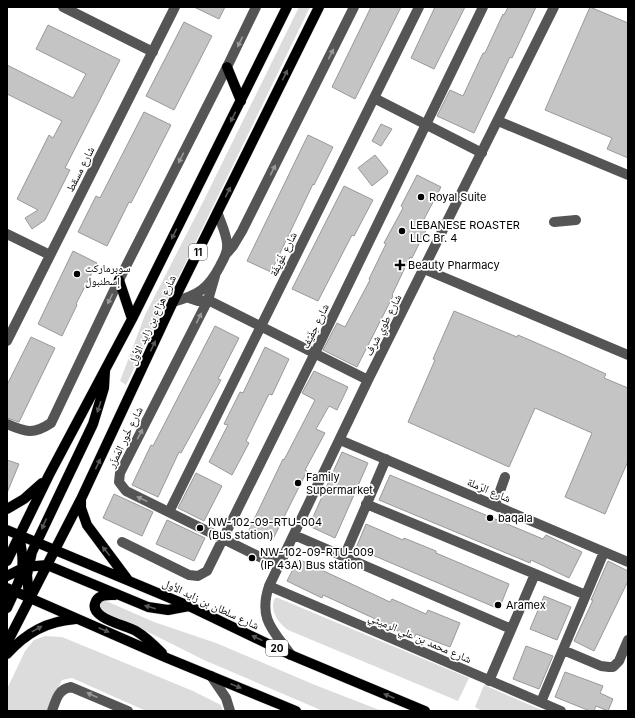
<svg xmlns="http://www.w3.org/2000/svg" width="635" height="718" font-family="Inter,'Noto Naskh Arabic',sans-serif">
	<rect width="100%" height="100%" fill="#fff"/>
	<path fill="#dcdcdc" d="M299,7h11l-184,378 -6,-4 25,-66 59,-115z
		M275,598h3l191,80 -11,23 -170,-71c-10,-7 -19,-20 -13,-32z
		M103,601h3l48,21 62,21 99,42 67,26h-59l-119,-51 -60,-30 -42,-19 -2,-2v-6z
		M45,636l17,1 131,54 28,14 2,6h-77l-74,-33 -10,2 -15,31h-40v-22l18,-38 9,-11z
		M484,685l60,26h-62l-7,-4z"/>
	<path fill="#c4c4c4" stroke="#999" d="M194,7h31l-6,12z
		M371,7h30l-46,92 -23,-12z
		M435,7h30l-31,62 -23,-11z
		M508,7h28l-24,51 -2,-1 -36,76 -37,-17 13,-26 13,6 20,-43h2l18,-39 1,1z
		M590,7l38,16v135l-21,-9 5,-11 -67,-28z
		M184,22l28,14 -38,74 -28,-14z
		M48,25l72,35 -55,108 5,2 -25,50 -13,9 -7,-11 13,-8 -21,-11 32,-64 4,3 9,-17 -55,-27v-29l66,33 13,-24 -50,-25z
		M144,112l27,13 -40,78 -2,-1 -22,44 -29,-14 18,-36 4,2z
		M381,124l11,5 -11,17 -9,-5z
		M308,135l25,12 -19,38 -1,-1 -42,88 -24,-11z
		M375,155l13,16 -1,3 -15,12 -14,-18z
		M417,175l24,12 -19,36 6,3 -16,32 -2,-1 -18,38 1,1 -36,71 -34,-17 14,-27 8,4 25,-47 -1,-1 17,-35 -2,-1 19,-35 -2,-2z
		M344,186l29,14 -19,36 -2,-1 -34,66 -26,-12z
		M73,251l24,12 -21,41 1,1 -15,31 -24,-12z
		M454,311l63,26 1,-2 44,19 44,20 -2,4 24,10v73l-23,53 -40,-17 27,-64 -57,-25 -26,59 -101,-45 27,-62 -2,-1z
		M215,326l24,12 -21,41 3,1 -40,73 -2,-1 -21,45 -26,-12 19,-40 2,1z
		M31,337l24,11 -36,74 -12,-4v-33z
		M265,347l24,12 -17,36 -3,-1 -23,47 3,2 -17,32 -23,-13 19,-37 -4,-1 16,-32 3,1z
		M314,371l34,16 -11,23 -8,-4 -13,23 9,4 -20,37 2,1 -35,70 -23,-11 34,-71 1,1 31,-60 -13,-7z
		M342,452l26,11 -33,75 -26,-12z
		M7,460l12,4 -12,29z
		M196,473l26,13 -18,35 -26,-13z
		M390,475l153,64 3,-4 36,17 -13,26 -38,-18 -1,3 -151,-63z
		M114,494l39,18 -11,24 -39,-18z
		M167,520l38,18 -11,23 -38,-17z
		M366,524l37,16 1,-2 32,13v2l73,31 -10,25 -143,-61z
		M298,559l92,43 2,-3 34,15 2,-4 32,13 -10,24 -34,-13 -2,4 -33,-14 1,-2 -59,-27 -1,3 -35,-17z
		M608,561l20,10v10l-34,70 -20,-10 19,-41h-2z
		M544,596l27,11 -14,33 -27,-11z
		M526,646l27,10 -14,33 -26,-10z
		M565,672l38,14 -3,7 13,6 -5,12 -12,-5 -2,5h-4l-35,-14z"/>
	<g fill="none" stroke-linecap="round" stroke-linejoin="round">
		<defs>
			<path id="major" d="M227,67l14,34
				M119,280l13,39
				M81,499v9l6,17 41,55
				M7,509l17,-10 18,-16
				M7,530l182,76 102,49 134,56
				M7,561l42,-86 83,-156 155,-312
				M7,576l18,-9 22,-2 101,42 20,3 21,-4
				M7,588l160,70 129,53
				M115,595c-7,0 -15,-1 -19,6 -9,17 30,24 40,30 10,6 18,14 26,22
				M29,598l-2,-23 5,-23 61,-128 11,-36 1,-17
				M7,608c14,-31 20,-37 12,-72
				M7,643l74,-144 92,-197 146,-295
				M7,654c19,-21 40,-33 69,-35"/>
		</defs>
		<use href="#major" stroke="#dbdbdb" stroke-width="11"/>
		<path stroke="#555" stroke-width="10" d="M63,7l90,45
			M374,98l108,55
			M498,121l130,54
			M554,222l22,-2
			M7,234l43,21
			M227,253l6,-7 9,-15 112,-224
			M424,269l204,86
			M215,276l-7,24 -88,173 -1,9 7,9 138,68 19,-1
			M189,298l9,3 10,-1 160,80
			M173,302c25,-7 35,-13 47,-36 4,-8 8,-14 7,-23 -1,-10 -6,-20 -9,-29
			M7,341l168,-334
			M7,424c19,8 26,11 44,-1l68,-143 108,-213 29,-60
			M340,440l288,122
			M366,504l220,91
			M495,505l10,-28
			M169,512l250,-505
			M294,535l217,94
			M122,542l67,33 9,1 9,-5 108,-218 168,-346
			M344,557l42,-98
			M269,586l292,125
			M563,650l38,16 8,1h4l6,-6 9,-21
			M291,655c-18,-25 -33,-36 -22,-69l99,-206 186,-373
			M211,676l15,22 4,13
			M489,681l46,-107
			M541,702l63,-150
			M52,711c4,-11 6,-22 19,-24l57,24"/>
		<use href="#major" stroke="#000" stroke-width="10"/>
	</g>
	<defs><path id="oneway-solid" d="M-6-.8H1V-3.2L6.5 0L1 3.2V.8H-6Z"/></defs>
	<g fill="#999">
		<use href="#oneway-solid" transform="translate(240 42) rotate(116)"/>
		<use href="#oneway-solid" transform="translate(331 54) rotate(-64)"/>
		<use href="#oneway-solid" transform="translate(181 158) rotate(117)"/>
		<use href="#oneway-solid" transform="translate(273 170) rotate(-63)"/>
		<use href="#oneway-solid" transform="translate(110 299) rotate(116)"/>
		<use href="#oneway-solid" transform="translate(199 318) rotate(-63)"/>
		<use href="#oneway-solid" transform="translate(140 434) rotate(-63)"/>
		<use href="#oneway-solid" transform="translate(142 499) rotate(-154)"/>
		<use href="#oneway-solid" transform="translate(92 695) rotate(-156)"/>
	</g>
	<g fill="#595959">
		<use href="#oneway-solid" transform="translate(285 75) rotate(-64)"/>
		<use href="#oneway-solid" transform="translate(233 117) rotate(117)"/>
		<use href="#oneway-solid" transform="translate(228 192) rotate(-64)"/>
		<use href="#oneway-solid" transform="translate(174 234) rotate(117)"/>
		<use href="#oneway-solid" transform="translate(153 346) rotate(-65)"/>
		<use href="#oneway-solid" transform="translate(99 407) rotate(108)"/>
		<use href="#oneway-solid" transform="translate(98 464) rotate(-65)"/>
		<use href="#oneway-solid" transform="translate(44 524) rotate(114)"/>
		<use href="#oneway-solid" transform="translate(106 551) rotate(-129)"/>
		<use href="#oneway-solid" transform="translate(150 607) rotate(-164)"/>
		<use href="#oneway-solid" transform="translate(37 629) rotate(-29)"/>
		<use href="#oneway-solid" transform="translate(104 630) rotate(23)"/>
		<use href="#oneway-solid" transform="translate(257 638) rotate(-154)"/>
		<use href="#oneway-solid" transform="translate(236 686) rotate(22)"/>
		<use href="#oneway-solid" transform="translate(389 696) rotate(-157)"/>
	</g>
	<g fill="#000" stroke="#fff" stroke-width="1.5">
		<circle cx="421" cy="197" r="4"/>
		<circle cx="402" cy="231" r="4"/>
		<path d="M398 259h4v4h4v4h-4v4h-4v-4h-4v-4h4z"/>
		<circle cx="77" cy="274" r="4"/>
		<circle cx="298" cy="483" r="4"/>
		<circle cx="490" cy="518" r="4"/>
		<circle cx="200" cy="528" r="4"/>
		<circle cx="252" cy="558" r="4"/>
		<circle cx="498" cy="605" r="4"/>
	</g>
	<g text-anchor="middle" stroke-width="3.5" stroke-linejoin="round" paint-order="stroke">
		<g fill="#fff" stroke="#4c4c4c" stroke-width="1">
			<rect x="189" y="244" width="18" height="16" rx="3"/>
			<rect x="266" y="640" width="22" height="16" rx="3"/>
		</g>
		<g font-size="10" font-weight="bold" fill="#000">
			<text x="198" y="256">11</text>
			<text x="277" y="652">20</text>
		</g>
		<g font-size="11" fill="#000" stroke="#fff">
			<text transform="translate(80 169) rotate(-63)" y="4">شارع مسقط</text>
			<text transform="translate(283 254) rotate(-64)" y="4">شارع غُوَيفَة</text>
			<text transform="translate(152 320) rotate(-65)" y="4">شارع هزاع بن زايد الأول</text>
			<text transform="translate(383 325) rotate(-63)" y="4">شارع طوي شرف</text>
			<text transform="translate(315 326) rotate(-64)" y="4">شارع حِفَيّف</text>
			<text transform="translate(125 437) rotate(-64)" y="4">شارع خُور المَمزَر</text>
			<text transform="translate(489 490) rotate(23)" y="4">شارع الرّملة</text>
			<text transform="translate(211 604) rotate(25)" y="4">شارع سلطان بن زايد الأول</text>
			<text transform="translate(420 638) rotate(23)" y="4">شارع محمد بن علي الرميثي</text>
		</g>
		<g font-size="11" fill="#000" stroke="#fff" text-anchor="start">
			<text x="429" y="201">Royal Suite</text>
			<text x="410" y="229">LEBANESE ROASTER<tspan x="410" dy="13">LLC Br. 4</tspan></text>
			<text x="408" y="269">Beauty Pharmacy</text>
			<text x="85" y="272">سوبرماركت<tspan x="85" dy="13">إسطنبول</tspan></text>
			<text x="306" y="481">Family<tspan x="306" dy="13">Supermarket</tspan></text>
			<text x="498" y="522">baqala</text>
			<text x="208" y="526">NW-102-09-RTU-004<tspan x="208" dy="13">(Bus station)</tspan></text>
			<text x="260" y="556">NW-102-09-RTU-009<tspan x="260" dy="13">(IP 43A) Bus station</tspan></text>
			<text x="506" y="609">Aramex</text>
		</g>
	</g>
	<rect width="635" height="718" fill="none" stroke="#000000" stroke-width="16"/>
</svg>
